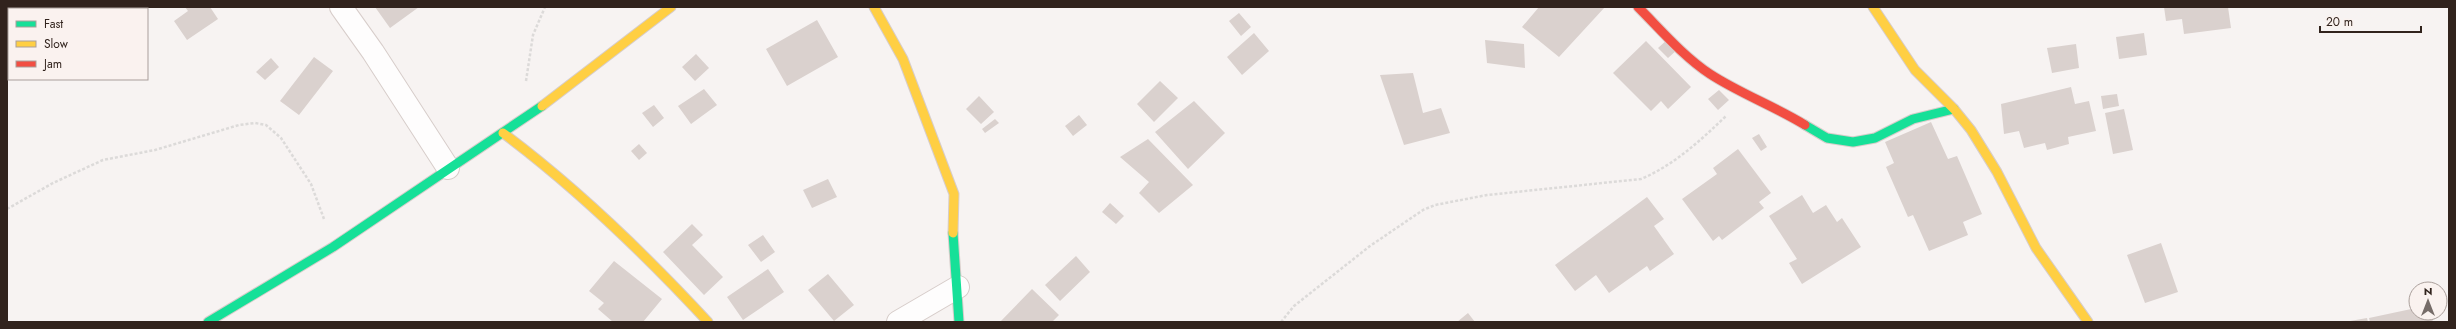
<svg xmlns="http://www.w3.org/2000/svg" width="2456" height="329" font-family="Jost,sans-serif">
	<rect width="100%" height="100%" fill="#f7f3f2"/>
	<path fill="#dad1ce" d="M185,7h25l8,12 -31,21 -13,-19 14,-10z
		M375,7h44l-29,21z
		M1539,7h66l-46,50 -37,-30z
		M2164,7h64l3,21 -47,6 -2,-15 -16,2z
		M1239,13l12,14 -10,9 -12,-15z
		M817,20l21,37 -51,29 -21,-37z
		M1254,33l15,18 -27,24 -15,-18z
		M2144,33l3,22 -28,4 -3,-22z
		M1668,39l10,10 -10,9 -10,-10z
		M1485,40l39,4 1,24 -38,-5z
		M1646,41l45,46 -23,22 -7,-8 -10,10 -38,-38z
		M2076,44l3,24 -27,5 -5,-25z
		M696,54l13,14 -14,13 -13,-14z
		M314,57l19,14 -34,44 -19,-14z
		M271,58l8,9 -14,13 -9,-8z
		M1413,73l10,40 18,-5 9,25 -46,12 -24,-70z
		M1160,81l18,17 -24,24 -17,-18z
		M2071,87l4,17 14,-3 7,30 -28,6 1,7 -22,6 -2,-7 -21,5 -5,-17 -15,3 -3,-30z
		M704,89l13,16 -26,19 -13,-18z
		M1719,90l10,10 -11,10 -10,-11z
		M2117,94l2,12 -16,3 -2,-13z
		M979,96l15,16 -13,12 -15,-15z
		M1194,101l31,32 -37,36 -33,-37z
		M654,105l10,13 -11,9 -11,-14z
		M2124,109l9,41 -20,4 -8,-41z
		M1079,115l8,10 -14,11 -8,-10z
		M995,119l4,4 -14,10 -3,-4z
		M1931,122l17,37 9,-3 25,58 -19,8 5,13 -39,16 -16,-36 -5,2 -22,-50 8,-4 -9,-21z
		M1759,134l8,13 -6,4 -9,-13z
		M1148,139l45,46 -34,28 -20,-20 10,-11 -29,-25z
		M639,144l8,9 -8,7 -8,-9z
		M1738,149l33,44 -12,9 5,6 -42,32 -3,-4 -6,5 -31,-42 35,-25 -4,-6z
		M828,179l9,18 -25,11 -9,-18z
		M1802,195l11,18 13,-8 11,17 5,-4 19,29 -59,37 -13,-21 8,-4 -28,-43z
		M1647,197l17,22 -10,7 20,28 -24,17 -3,-5 -38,27 -13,-18 -21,16 -20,-26z
		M1110,203l14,13 -8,8 -14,-12z
		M692,224l11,11 -11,10 31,32 -19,18 -41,-43z
		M763,235l12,17 -14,10 -13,-17z
		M2161,243l17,49 -33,11 -18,-48z
		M1076,256l14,16 -30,29 -15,-16z
		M614,261l48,38 -19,23h-30l-15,-13 6,-6 -15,-12z
		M768,269l16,23 -41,28 -16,-23z
		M828,274l26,31 -20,16 -26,-31z
		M1032,289l27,26 -7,7h-52z
		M2416,308v5h15l2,9h-63l-1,-4z
		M1468,313l7,9h-18z
		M2367,318l1,4h-18v-1z"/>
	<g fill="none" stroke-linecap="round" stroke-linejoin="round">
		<defs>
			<path id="street" d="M341,7l32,45 75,116
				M898,322l60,-35"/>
			<path id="fast" d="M1805,125l22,13 26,4 22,-4 38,-19 41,-10
				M953,233l6,89
				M208,322l125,-75 209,-141"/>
			<path id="slow" d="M874,7l29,52 51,135 -1,39
				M1873,7l42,63 39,39 17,21 26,42 39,76 52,74
				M542,106l129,-99
				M503,133c75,56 141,120 205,189"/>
			<path id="jam" d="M1638,7c23,23 45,49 72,67 29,19 64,32 95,51"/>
		</defs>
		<use href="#street" stroke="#d7cdca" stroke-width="24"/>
		<use href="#fast" stroke="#d7cdca" stroke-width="11"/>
		<use href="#slow" stroke="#d7cdca" stroke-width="11"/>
		<use href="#jam" stroke="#d7cdca" stroke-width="11"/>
		<path stroke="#dcdad9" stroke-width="2.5" stroke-dasharray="3 2" stroke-linecap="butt" d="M526,81l7,-46 12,-28
			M7,209l46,-26 50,-23 52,-10 84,-25 16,-2 11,2 15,13 30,46 13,35
			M1281,322l13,-16 76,-60 53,-36 12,-5 52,-10 154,-16c33,-14 59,-38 85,-63"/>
		<use href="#street" stroke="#fefdfd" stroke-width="22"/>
		<use href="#fast" stroke="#16e098" stroke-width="9"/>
		<use href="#slow" stroke="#ffcf43" stroke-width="9"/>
		<use href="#jam" stroke="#f24e42" stroke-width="9"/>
	</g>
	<rect width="2456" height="329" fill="none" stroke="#31231d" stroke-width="16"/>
	<rect x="8" y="8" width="140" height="72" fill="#faf2ef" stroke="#aa9f9b"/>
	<rect x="16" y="21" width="20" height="6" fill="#16e098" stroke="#aa9f9b"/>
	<text x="44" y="28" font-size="12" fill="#31231d">Fast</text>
	<rect x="16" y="41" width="20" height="6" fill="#ffcf43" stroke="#aa9f9b"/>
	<text x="44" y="48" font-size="12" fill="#31231d">Slow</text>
	<rect x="16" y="61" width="20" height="6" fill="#f24e42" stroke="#aa9f9b"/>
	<text x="44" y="68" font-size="12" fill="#31231d">Jam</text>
	<g transform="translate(2428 301)"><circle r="19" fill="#faf2ef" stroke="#aa9f9b"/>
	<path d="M0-3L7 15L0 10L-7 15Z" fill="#766c68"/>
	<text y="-6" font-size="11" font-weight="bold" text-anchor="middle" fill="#31231d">N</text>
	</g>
	<path d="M2320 26v6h101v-6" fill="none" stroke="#31231d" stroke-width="2"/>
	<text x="2326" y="26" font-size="12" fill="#31231d" stroke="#faf2ef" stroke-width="3" paint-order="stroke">20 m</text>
</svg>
